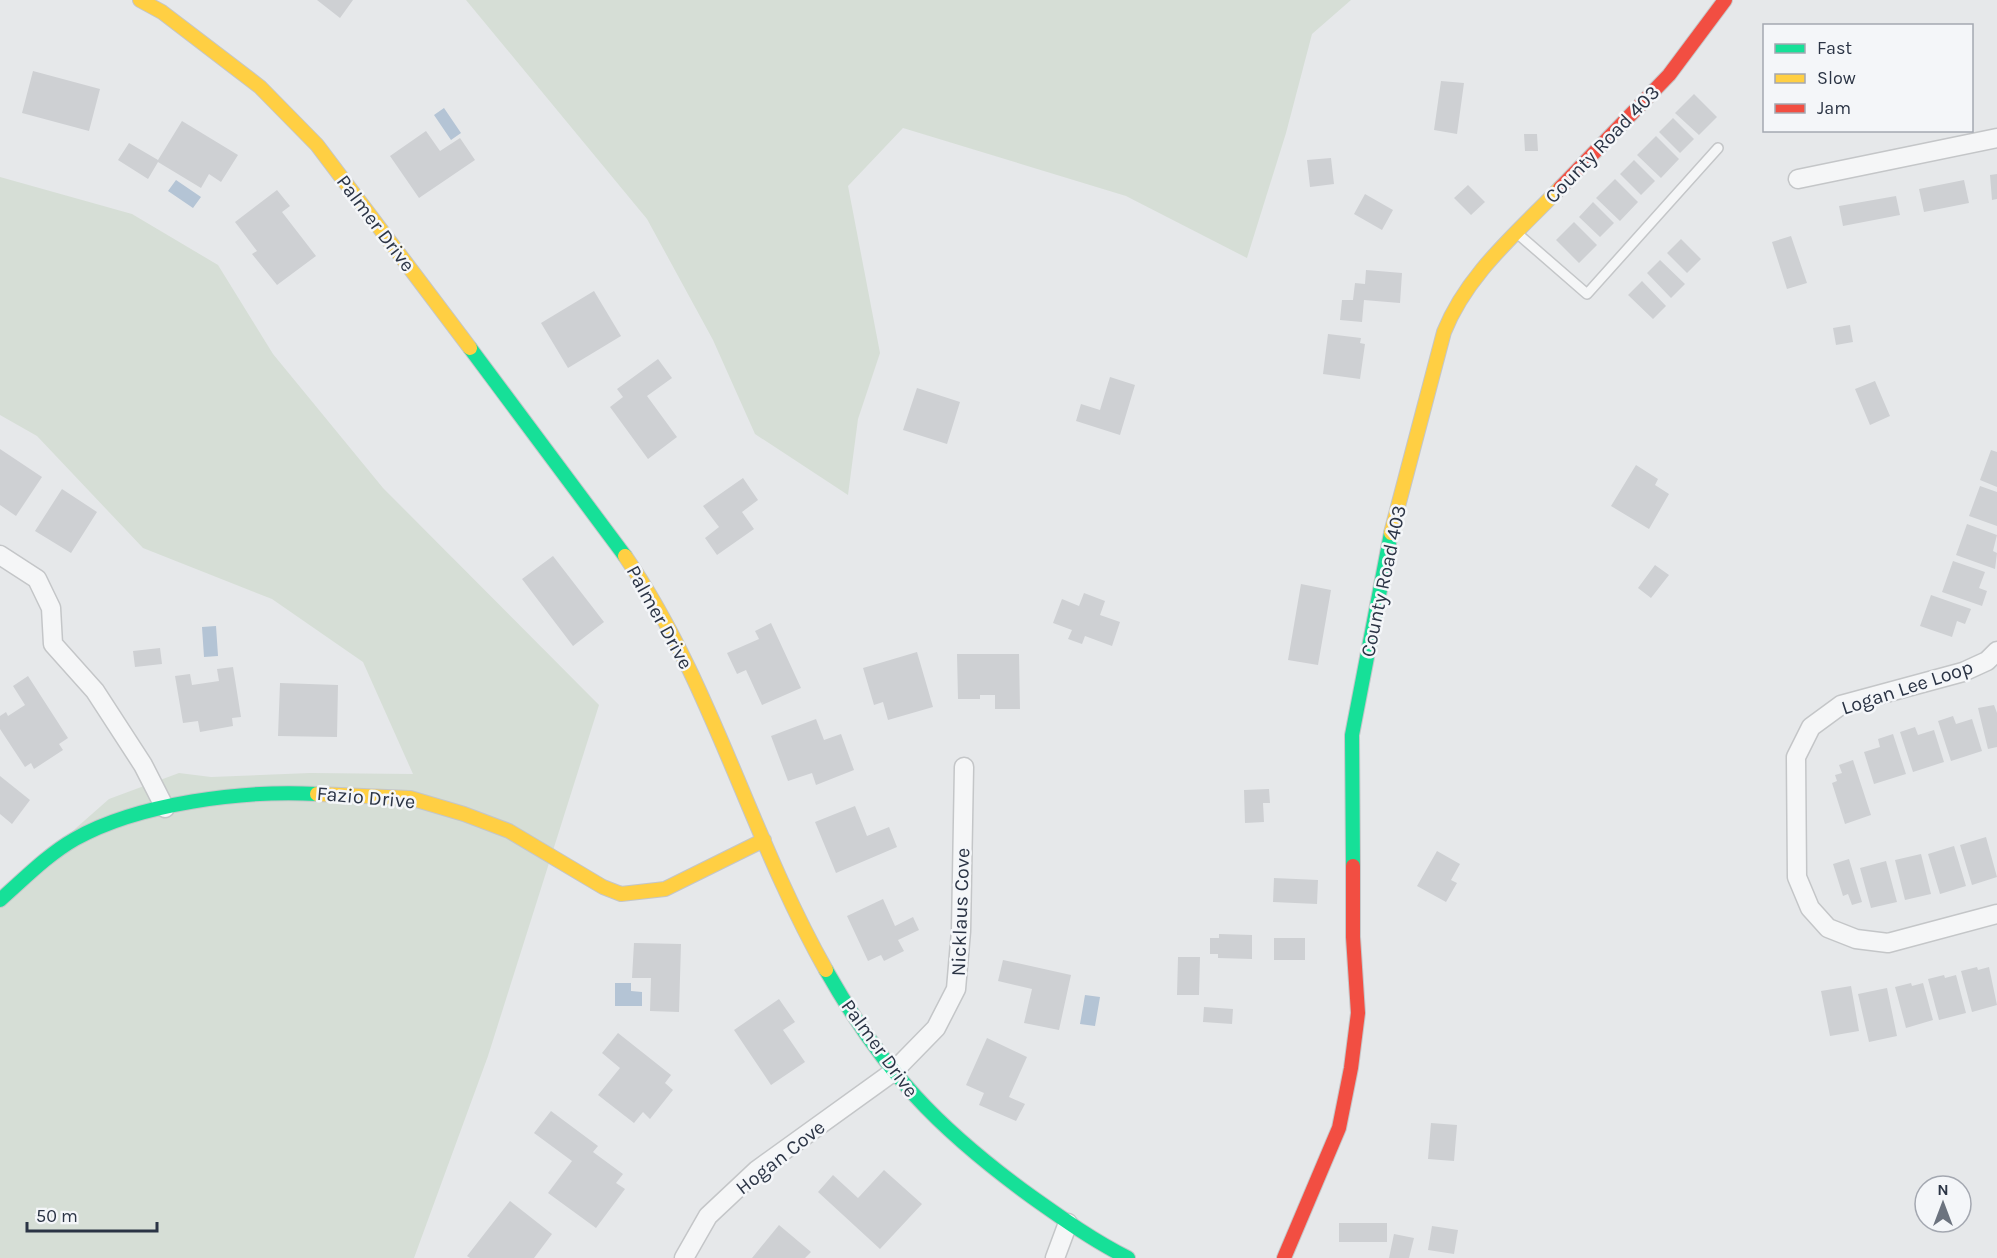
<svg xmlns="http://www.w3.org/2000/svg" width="1997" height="1258" font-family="Karla,sans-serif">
	<rect width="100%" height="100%" fill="#e6e8ea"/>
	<path fill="#d6ded6" d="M466,0h885l-39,34 -26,99 -39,125 -121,-62 -223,-68 -55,58 32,167 -22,66 -10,76 -93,-61 -42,-94 -66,-121z
		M0,177l132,37 86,51 55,89 110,134 216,217 -111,351 -74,202h-414v-363l109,-96 70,-26 32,4 99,-4 103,1 -50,-112 -91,-63 -129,-51 -106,-112 -37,-21z"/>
	<path fill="#b4c4d5" d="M444,108l17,25 -10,7 -17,-25z
		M176,180l25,17 -8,11 -25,-17z
		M216,626l2,30 -14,1 -2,-30z
		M615,983h16v8l11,1v14h-27z
		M1085,995l15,2 -5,29 -15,-2z"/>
	<path fill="#ced0d3" d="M317,0h36l-13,18z
		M33,71l67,18 -11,42 -67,-18z
		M1441,81l23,2 -7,51 -23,-4z
		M1694,94l23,23 -18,18 -24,-22z
		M1673,118l21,21 -14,14 -21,-21z
		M182,121l56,34 -17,27 -12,-8 -8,14 -43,-26 -10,17 -30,-19 11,-17 29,17z
		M426,131l14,20 20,-13 15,22 -56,38 -29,-42z
		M1524,134h13l1,17h-13z
		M1656,136l23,23 -18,19 -24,-23z
		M1331,158l3,26 -24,3 -3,-27z
		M1634,160l21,21 -14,14 -21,-21z
		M1997,174v25l-5,1 -2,-25z
		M1615,179l23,23 -18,19 -24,-23z
		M1964,180l5,23 -45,9 -5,-23z
		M1468,185l17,17 -14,13 -17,-17z
		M277,190l13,16 -8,6 34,44 -39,29 -25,-31 5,-3 -22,-29z
		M1365,194l28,16 -11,20 -28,-16z
		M1896,196l4,19 -57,11 -4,-20z
		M1593,202l21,21 -14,14 -21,-20z
		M1574,222l23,23 -18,18 -23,-23z
		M1791,236l16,47 -20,6 -15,-47z
		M1681,239l20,20 -14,14 -20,-20z
		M1660,260l25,24 -14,14 -24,-25z
		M1366,270l36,3 -2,30 -36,-3 -2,22 -22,-2 2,-20h11l2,-17 10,1z
		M1642,281l24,25 -13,13 -25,-24z
		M594,291l27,45 -53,32 -27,-45z
		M1850,325l3,17 -17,3 -3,-17z
		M1328,334l33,4 -1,5 5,1 -5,35 -37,-5z
		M658,359l14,19 -25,18 30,41 -29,22 -38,-52 13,-10 -6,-8z
		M1110,377l25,8 -15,50 -44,-14 5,-17 19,6z
		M1875,381l15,35 -20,9 -15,-36z
		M917,388l43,14 -13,42 -44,-14z
		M0,449l42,28 -26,39 -16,-11z
		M1991,450l6,2v35l-17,-7z
		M1636,465l22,14 -3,6 14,9 -20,35 -38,-23z
		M743,478l15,22 -16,12 12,17 -37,26 -12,-17 14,-11 -16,-21z
		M1980,486l17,6v34l-28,-10z
		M62,489l35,23 -26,41 -36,-22z
		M1967,524l30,11 -4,16 4,2 -2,16 -39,-14z
		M553,556l51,66 -31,24 -51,-67z
		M1953,561l32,11 -6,16 8,3 -5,15 -40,-14z
		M1655,565l14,10 -18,23 -13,-10z
		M1301,584l30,6 -13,75 -30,-5z
		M1084,593l21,8 -5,14 20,7 -8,24 -27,-10 -3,8 -14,-5 4,-9 -19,-7 9,-24 17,7z
		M1931,595l40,14 -6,15 -8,-3 -5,16 -32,-11z
		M771,623l30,65 -39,17 -16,-35 -9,4 -10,-21 32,-14 -4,-8z
		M160,648l2,16 -27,3 -2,-16z
		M917,652l16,55 -45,13 -5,-18 -9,3 -11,-37z
		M957,654h62l1,55h-25v-14h-15v4h-22z
		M233,667l8,50 -9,1 1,8 -33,6 -2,-11 -15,2 -8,-47 15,-2 2,11 27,-4 -2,-12z
		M28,676l40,62 -9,6 4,6 -29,19 -3,-6 -6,4 -25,-38v-13l6,-4 2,4 17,-11 -12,-19z
		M280,683l58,2 -1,52 -59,-1z
		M1994,705l3,8v34l-9,2 -10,-41z
		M1953,716l3,8 16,-5 10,32 -31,10 -13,-40z
		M816,719l8,21 17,-6 13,36 -38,15 -4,-12 -24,8 -17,-45z
		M1915,727l3,8 16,-5 10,32 -31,10 -13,-40z
		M1893,734l13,40 -32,10 -10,-32 16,-5 -2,-8z
		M1853,760l18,55 -26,9 -13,-41 5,-2 -2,-6 7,-2 -3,-8z
		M0,776l30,24 -18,24 -12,-10z
		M1269,789l1,14h-7l1,19 -19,1 -1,-33z
		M855,806l12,30 22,-9 8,20 -61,26 -21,-51z
		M1986,837l11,40 -25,8 -12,-40z
		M1954,846l12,40 -26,8 -12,-40z
		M1437,851l23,13 -9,16 6,3 -11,19 -29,-16z
		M1921,854l10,40 -26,6 -10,-40z
		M1849,859l13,43 -10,3 -4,-11 -5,2 -10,-32z
		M1886,861l11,41 -26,6 -11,-40z
		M1274,878l44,2 -1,24 -44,-2z
		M883,899l12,27 18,-9 6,13 -21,10 6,11 -20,10 -3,-6 -13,6 -21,-45z
		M1219,934l33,1v24l-34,-1v-4h-8v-16h9z
		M1274,938h31v22h-31z
		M634,943l47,1 -2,68 -29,-1 1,-33h-19z
		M1178,957h22l-1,38h-22z
		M1003,960l68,15 -12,55 -35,-7 8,-34 -34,-8z
		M1977,967l1,3 11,-3 8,38 -25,7 -11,-41z
		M1944,975l1,3 11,-3 10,38 -27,7 -11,-41z
		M1911,983l1,3 11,-3 10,37 -27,8 -11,-41z
		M1851,986l8,45 -29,5 -9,-45z
		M1887,988l10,48 -28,6 -11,-48z
		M779,999l16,23 -12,8 22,32 -34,23 -37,-55z
		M1204,1007l29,2 -1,15 -29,-2z
		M618,1033l53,42 -6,8 8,7 -23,29 -7,-7 -9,11 -36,-28 22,-27 -18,-15z
		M987,1038l40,19 -18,40 16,7 -9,17 -37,-16 5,-12 -18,-8z
		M551,1111l47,35 -5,6 30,22 -7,9 9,6 -29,39 -48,-35 24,-32 -38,-28z
		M1431,1123l26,2 -3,36 -26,-2z
		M884,1170l38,34 -42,45 -62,-57 15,-17 25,23z
		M510,1201l42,33 -18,24h-64l-3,-2z
		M1339,1223h48v19h-48z
		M779,1225l32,27 -6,6h-53z
		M1432,1226l26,4 -4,24 -26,-4z
		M1394,1234l20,4 -5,20h-20z"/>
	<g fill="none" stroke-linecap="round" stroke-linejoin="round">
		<defs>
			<path id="lane" d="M1518,234l69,60 131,-146"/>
			<path id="street" d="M1798,179l199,-41
				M0,555l37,24 14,29 2,36 42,47 48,74 22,43
				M1997,651l-10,10 -24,11 -122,33 -30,22 -15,30 1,120 13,31 18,20 28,11 32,4 109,-29
				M684,1258l24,-42 49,-46 136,-98 43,-44 20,-39 5,-58 3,-164
				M1055,1258l13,-35"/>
			<path id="fast" d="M470,348l155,208
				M1353,866l-1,-131 39,-202
				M0,900c24,-21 47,-45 75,-61 64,-36 169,-49 242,-45
				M826,970c57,101 112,159 206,227 31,22 62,44 96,61"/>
			<path id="slow" d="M140,0l22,12 98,75 57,58 153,203
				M1391,533l53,-201c23,-58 73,-99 116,-144
				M625,556c87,127 125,280 201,414
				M317,794l93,4 54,16 45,17 94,56 18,7 44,-5 99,-49"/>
			<path id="jam" d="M1560,188l109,-113 56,-75
				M1284,1258l55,-130 12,-60 7,-55 -5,-76v-71"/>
		</defs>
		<use href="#lane" stroke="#c4c6c8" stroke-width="12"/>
		<use href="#street" stroke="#c4c6c8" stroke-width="21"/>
		<use href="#fast" stroke="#c4c6c8" stroke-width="16"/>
		<use href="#slow" stroke="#c4c6c8" stroke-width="16"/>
		<use href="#jam" stroke="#c4c6c8" stroke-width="16"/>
		<use href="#lane" stroke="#f5f6f7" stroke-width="9"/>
		<use href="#street" stroke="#f5f6f7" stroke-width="18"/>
		<use href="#fast" stroke="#16e098" stroke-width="14"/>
		<use href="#slow" stroke="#ffcf43" stroke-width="14"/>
		<use href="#jam" stroke="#f24e42" stroke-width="14"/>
	</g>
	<g text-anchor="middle" stroke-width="5" stroke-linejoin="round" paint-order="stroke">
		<g font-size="20" fill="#2b3445" stroke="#f4f6f9">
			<text transform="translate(1602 144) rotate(-46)" y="7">County Road 403</text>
			<text transform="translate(376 223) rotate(53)" y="7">Palmer Drive</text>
			<text transform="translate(1383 581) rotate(-78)" y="7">County Road 403</text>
			<text transform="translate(660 617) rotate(61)" y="7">Palmer Drive</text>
			<text transform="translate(1907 687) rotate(-18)" y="7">Logan Lee Loop</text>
			<text transform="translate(366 797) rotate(5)" y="7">Fazio Drive</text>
			<text transform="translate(960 912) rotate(-88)" y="7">Nicklaus Cove</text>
			<text transform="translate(880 1048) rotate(54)" y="7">Palmer Drive</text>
			<text transform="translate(780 1157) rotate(-38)" y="7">Hogan Cove</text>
		</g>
	</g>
	<rect x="1763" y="24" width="210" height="108" fill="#f4f6f9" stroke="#a4a8b1" stroke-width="1.5"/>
	<rect x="1775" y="44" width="30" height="9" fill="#16e098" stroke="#a4a8b1" stroke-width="1.5"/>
	<text x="1817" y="54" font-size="18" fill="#2b3445">Fast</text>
	<rect x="1775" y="74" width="30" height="9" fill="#ffcf43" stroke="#a4a8b1" stroke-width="1.5"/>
	<text x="1817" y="84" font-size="18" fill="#2b3445">Slow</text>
	<rect x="1775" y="104" width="30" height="9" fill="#f24e42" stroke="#a4a8b1" stroke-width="1.5"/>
	<text x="1817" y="114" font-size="18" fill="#2b3445">Jam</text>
	<g transform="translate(1943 1204)"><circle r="28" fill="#f4f6f9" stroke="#a4a8b1" stroke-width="1.5"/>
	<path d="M0-4.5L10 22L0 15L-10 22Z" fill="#6c737f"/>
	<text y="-9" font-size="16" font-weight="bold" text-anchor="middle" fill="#2b3445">N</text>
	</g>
	<path d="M27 1222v9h130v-9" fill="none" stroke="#2b3445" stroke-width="3"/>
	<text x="36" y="1222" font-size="18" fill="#2b3445" stroke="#f4f6f9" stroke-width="4.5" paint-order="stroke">50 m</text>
</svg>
